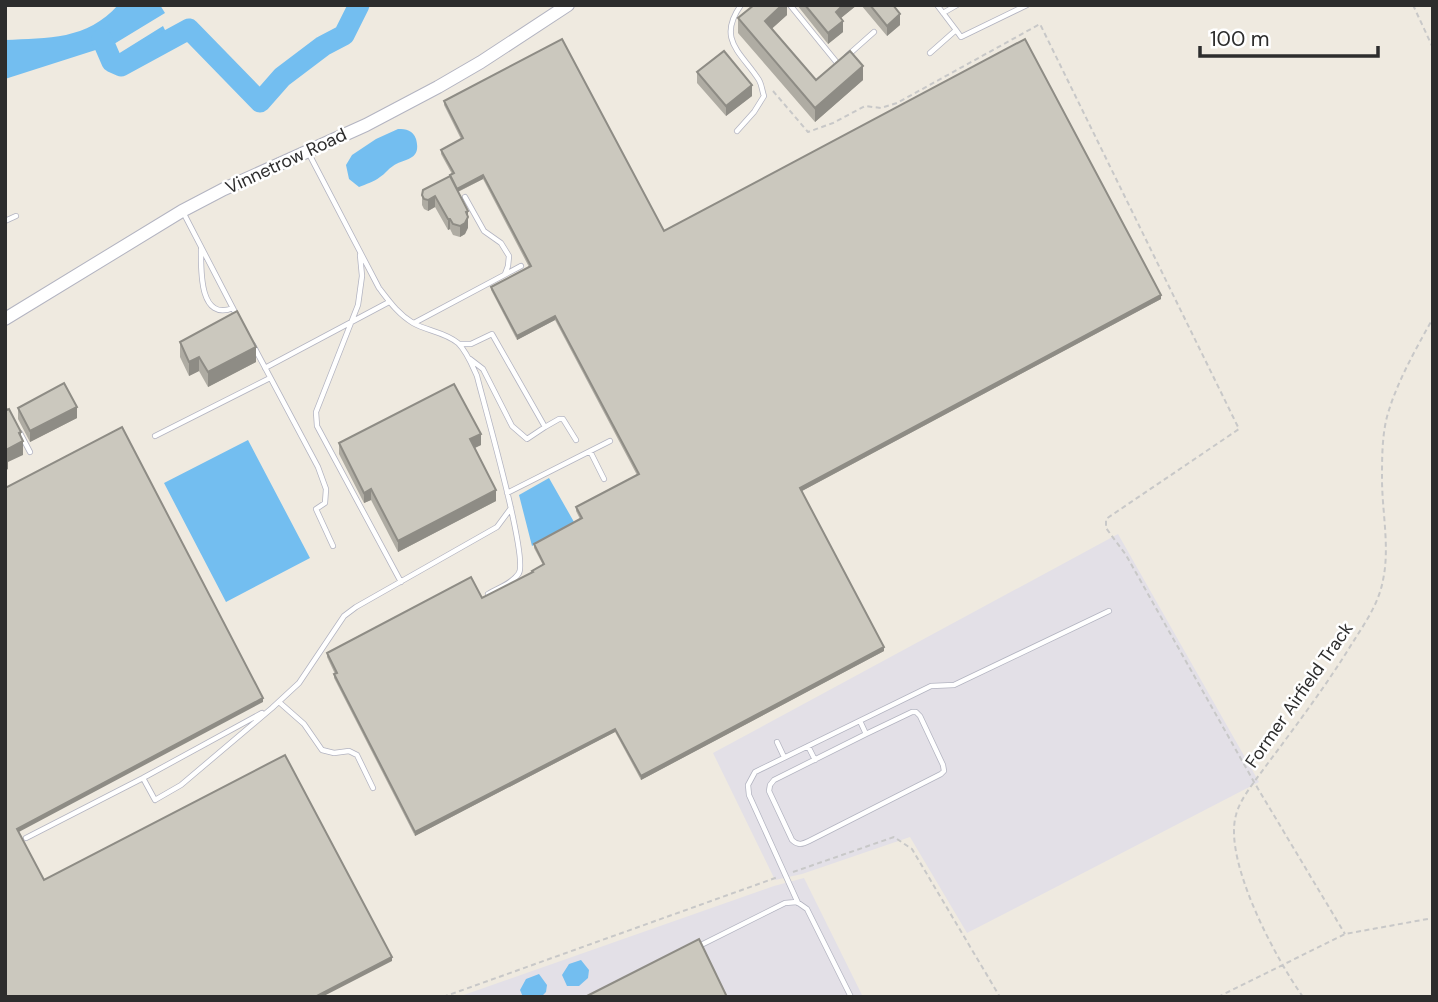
<svg xmlns="http://www.w3.org/2000/svg" width="1438" height="1002" font-family="'DM Sans',sans-serif">
	<rect width="100%" height="100%" fill="#efeae0"/>
	<path fill="#e3e0e7" d="M1118,534l141,248 -292,151 -57,-96 -108,37 -27,6 -62,-127z
		M804,878l59,119h-405l316,-111z"/>
	<path fill="#73bef0" d="M118,5h42l5,8 -51,31 4,10 45,-28 6,12 -48,28 -9,-4 -7,-15 -100,32v-39c43,-2 82,0 113,-35z
		M398,129c8,0 15,1 18,10 6,22 -12,19 -23,27 -5,3 -8,8 -13,11 -6,5 -14,7 -21,10l-10,-8 -3,-14 6,-10 24,-16z
		M248,440l62,118 -84,44 -62,-119z
		M549,478l25,44 -42,24 -13,-51z
		M581,960l8,10 -1,8 -9,8h-12l-5,-11 7,-11z
		M539,974l8,11 -1,7 -5,5h-18l-3,-7 6,-11z"/>
	<g fill="none" stroke-linecap="round" stroke-linejoin="round">
		<path stroke="#73bef0" stroke-width="21" d="M102,39l10,23 9,4 68,-37 71,73 22,-25 41,-31 21,-11 15,-30"/>
		<defs>
			<path id="service" d="M790,5l48,59 3,-2
				M943,13l14,-8
				M956,30l5,7 66,-32
				M930,53l26,-23 -19,-25
				M847,56l27,-24
				M737,131l17,-19 10,-16c-2,-5 -2,-11 -5,-16 -17,-27 -43,-40 -18,-75
				M308,152l71,136c10,13 19,26 34,35 14,8 32,9 45,20 9,9 14,22 19,33 7,29 51,180 42,197 -6,10 -21,15 -31,21
				M465,197l19,34 17,12 8,13 -1,10 -3,8
				M183,212l54,104
				M5,221l11,-5
				M201,249c0,20 -2,73 32,59
				M360,255l2,21 -4,29 -42,107 1,14 84,156
				M414,323l107,-57
				M459,344h12l21,-10 53,93 -18,12 -15,-13 -29,-57 -13,-10
				M253,345l65,122 8,22 -1,14 -9,6 17,37
				M265,368l124,-66
				M545,427l14,-8h4l13,21
				M20,433l10,19
				M155,436l115,-58
				M590,451l14,28
				M507,493l103,-52
				M279,702l25,22 18,26 12,3 15,-2 8,4 16,33
				M860,721l6,13 46,-22h4l4,4 23,49 1,6 -3,3 -132,67c-6,3 -11,5 -17,-1l-23,-49 1,-6 4,-5 92,-46
				M777,742l7,15
				M808,746l7,14
				M143,778l12,22 26,-15 91,-77 27,-25 45,-67 12,-9 141,-80 14,-19
				M26,838l117,-60 119,-65
				M798,903l-49,-108 -1,-10 7,-13 176,-86 23,-1 155,-74
				M697,947l88,-44 12,-1 10,7 44,88"/>
			<path id="tertiary" d="M5,319l177,-108 42,-22 142,-64 72,-38 43,-25 87,-57"/>
		</defs>
		<use href="#service" stroke="#b3b4c1" stroke-width="6"/>
		<use href="#tertiary" stroke="#b3b4c1" stroke-width="14"/>
		<path stroke="#c8c8c8" stroke-width="2" stroke-dasharray="5 3.5" stroke-linecap="butt" d="M1413,5l20,43
			M773,91l35,41 25,-9 32,-17 16,2 16,-5 143,-79 199,405 -133,90v9l20,27 128,227 91,152
			M793,872l101,-35 18,12 88,148
			M443,997l335,-120
			M1218,997l127,-63 88,-16
			M1303,997c-27,-38 -80,-136 -67,-182 3,-12 11,-23 18,-33 34,-46 69,-91 99,-140 12,-19 26,-39 30,-62 7,-32 -1,-69 -1,-101 0,-23 0,-48 7,-69 10,-32 28,-63 44,-92"/>
		<use href="#service" stroke="#fff" stroke-width="4.5"/>
		<use href="#tertiary" stroke="#fff" stroke-width="12"/>
	</g>
	<path fill="#afaca3" d="M787,5v10l-15,13 44,52h47l-48,42 -77,-89v-15z
		M797,5h60l-16,13 2,14 -15,12z
		M861,5h32l7,20 -13,11z
		M697,72l55,24 -26,20 -29,-33z
		M444,101l220,130 497,68 -359,192 82,160 -243,129 -26,-48 -200,104 -81,-158v-4h1l-8,-17v-4l155,-55 51,-26 10,-7 -9,-17v-4l46,-25 -4,-8v-4l61,-32 -82,-155 -38,20 -26,-50v-3l38,-20 -46,-88 -25,13 10,29 -3,13 -5,3 -7,-2 -3,-6 -2,1 -13,-23 -7,4 -4,-2 -2,-4v-10l28,-17v-3l2,-1 -11,-20v-4l20,-11 -17,-34z
		M180,342l76,20 -48,25 -9,-16 -10,5 -9,-19z
		M18,408l59,10 -47,24 -12,-23z
		M339,443l142,2 -6,3 21,53 -98,51 -27,-52 -7,3 -25,-49z"/>
	<path fill="#8e8c85" d="M782,5h5v10l-22,20v-14z
		M843,5h14l-21,17v-10z
		M900,14v11l-13,11v-10z
		M843,21v11l-15,12v-11z
		M863,66v14l-48,42v-14z
		M752,85v11l-26,20v-10z
		M483,175v4l-26,13v-3z
		M435,196v11l-7,4v-11z
		M468,211v17l-3,6 -5,3v-11l6,-14z
		M448,219h2v10l-2,1z
		M1161,295v4l-361,193v-4z
		M555,316v4l-38,20v-4z
		M256,347v15l-48,25v-15z
		M199,357v14l-10,5v-14z
		M77,407v11l-47,24v-11z
		M21,432v9h2v14l-15,7v7l-3,2 1,-21 13,-17z
		M481,434v11l-11,5v-11z
		M371,489v11l-7,3v-10z
		M496,490v11l-98,51v-11z
		M884,647v4l-243,129v-4z
		M263,698v4l-246,131v-4z
		M615,729v3l-200,104v-4z
		M392,957v4l-70,36h-7z"/>
	<path fill="#cbc8be" stroke="#8e8c85" stroke-width="2" d="M754,5h28l-17,16 51,59 34,-29 13,15 -48,42 -77,-90z
		M805,5h38l-7,7 7,9 -15,12z
		M870,5h23l7,9 -13,12z
		M562,39l102,192 361,-192 136,256 -361,193 84,159 -243,129 -26,-47 -200,103 -81,-158 3,-1 -10,-20 144,-76 11,21 51,-26 -1,-1 12,-7 -10,-20 48,-26 -6,-11 63,-33 -84,-158 -38,20 -26,-49 40,-21 -48,-91 -26,14 -7,-14 4,-2 -13,-23 22,-12 -19,-37z
		M724,51l28,34 -26,21 -29,-34z
		M450,176l18,35 -2,1 2,5 -3,6 -5,3 -7,-2 -3,-5h-2l-13,-23 -7,4 -4,-1 -2,-4 1,-5z
		M237,311l19,36 -48,25 -9,-15 -10,5 -9,-20z
		M64,383l13,24 -47,24 -12,-23z
		M454,384l27,50 -11,5 26,51 -98,51 -27,-52 -7,4 -25,-50z
		M5,406l2,4 2,-1 12,23 -2,1 4,8 -17,9 2,5 -3,2z
		M122,427l141,271 -246,131 27,51 241,-125 107,202 -77,40h-310v-509z
		M699,939l28,58h-142z"/>
	<g text-anchor="middle" stroke-width="5" stroke-linejoin="round" paint-order="stroke">
		<g font-size="18" fill="#2d2d2d" stroke="#fff">
			<text transform="translate(286 161) rotate(-25)" y="6">Vinnetrow Road</text>
			<text transform="translate(1299 695) rotate(-55)" y="6">Former Airfield Track</text>
		</g>
	</g>
	<rect width="1438" height="1002" fill="none" stroke="#2d2d2d" stroke-width="14"/>
	<path d="M1200 46v10h178v-10" fill="none" stroke="#2d2d2d" stroke-width="3.5"/>
	<text x="1210" y="46" font-size="21" fill="#2d2d2d" stroke="#ffffff" stroke-width="5" paint-order="stroke">100 m</text>
</svg>
